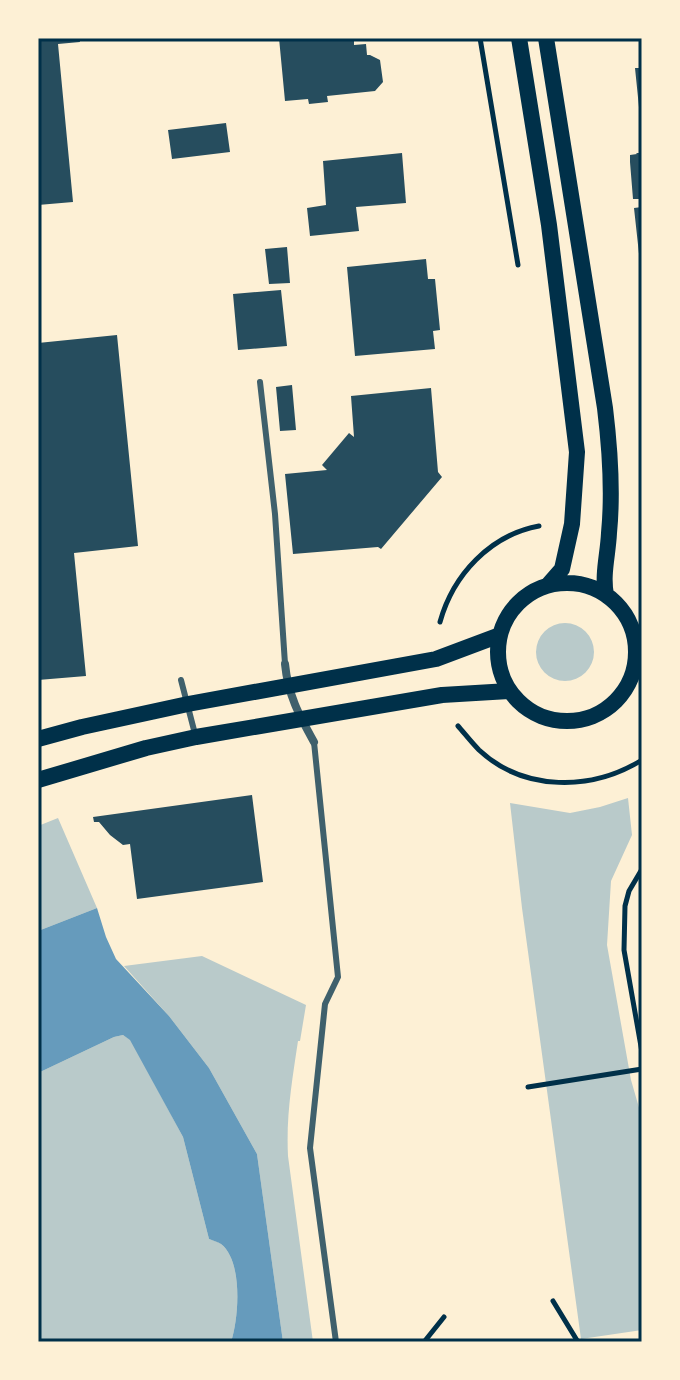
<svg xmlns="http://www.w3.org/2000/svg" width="680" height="1380" font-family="'DM Sans',sans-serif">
	<rect width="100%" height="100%" fill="#fdf0d5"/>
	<path fill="#b9caca" d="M536 652a29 29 0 1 1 58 0a29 29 0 1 1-58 0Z
		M628,798l4,37 -21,46 -4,64 24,135 11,38v212l-61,9 -59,-431 -12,-105 60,10 30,-6z
		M58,818l39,90 -59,23v-105z
		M202,956l104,49 -6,36h-2c-6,40 -12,75 -10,115l25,186h-30l-26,-188 -48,-86 -40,-52 -45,-50z
		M123,1035l8,5 52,97 26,102c3,1 10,3 12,5 22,17 18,74 10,98h-193v-269l76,-36z"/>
	<path fill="#669bbc" d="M97,908l9,29 10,22 53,57 40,52 48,86 26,188h-52c8,-24 12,-81 -10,-98 -3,-2 -9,-4 -12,-5l-26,-102 -53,-97 -7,-5 -9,2 -76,36v-142z"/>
	<path fill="#264d5e" d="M38,38h41l1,4 -22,2 15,158 -35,3z
		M279,38h75v7l12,-1 1,11h3l10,5 3,22 -8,9 -48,5 1,6 -19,2 -1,-5 -23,2z
		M635,68h7v49h-2z
		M226,123l4,29 -58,7 -4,-29z
		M402,153l4,50 -50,4 3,24 -49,5 -3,-28 19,-3 -3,-44z
		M636,153h6v52h-2l-1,-6h-6l-3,-37v-7l7,-1z
		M642,207v56h-2l-6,-55z
		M287,247l3,36 -21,1 -4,-35z
		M426,259l2,20h7l5,51 -7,1 2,18 -80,7 -8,-89z
		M281,290l6,56 -49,4 -5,-56z
		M117,335l21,211 -64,7 12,123 -48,4v-337z
		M292,385l4,45 -16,1 -4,-44z
		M431,388l7,84 4,5 -61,72 -3,-2 -85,7 -8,-80 42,-4 -5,-5 27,-32 5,4 -3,-41z
		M252,795l11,87 -126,17 -7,-55 -7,1 -13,-10 -11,-13h-5l-1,-5z"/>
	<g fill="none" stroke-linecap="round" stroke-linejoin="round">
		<path stroke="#003049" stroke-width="5" d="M480,38l38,227
			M440,622c13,-47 50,-87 99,-96
			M458,726c7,8 14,17 21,24 45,42 113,41 163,10
			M642,869l-13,22 -4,15 -1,44 18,102
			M528,1087l114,-18
			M553,1301l25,41
			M424,1342l20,-25"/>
		<path stroke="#3f606c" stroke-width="6" d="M260,382l15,132 10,150
			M181,680l14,54
			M314,742l24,235 -13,27 -15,144 26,194"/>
		<path stroke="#3f606c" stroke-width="8" d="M285,664c3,31 14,51 29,78"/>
		<path stroke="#003049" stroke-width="16" d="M519,38l30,187 28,227 -5,72 -10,45 -14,16
			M546,38l59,370c5,41 8,84 4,125 -1,22 -7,41 -3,62
			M498 652a69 69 0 1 1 138 0a69 69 0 1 1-138 0Z
			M38,739l44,-12 106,-23 248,-45 64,-24
			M38,780l108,-32 50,-11 246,-42 67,-4"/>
	</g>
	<rect width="680" height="1380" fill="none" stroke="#fdf0d5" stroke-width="80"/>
	<rect x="40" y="40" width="600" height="1300" fill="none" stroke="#003049" stroke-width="3"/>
</svg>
